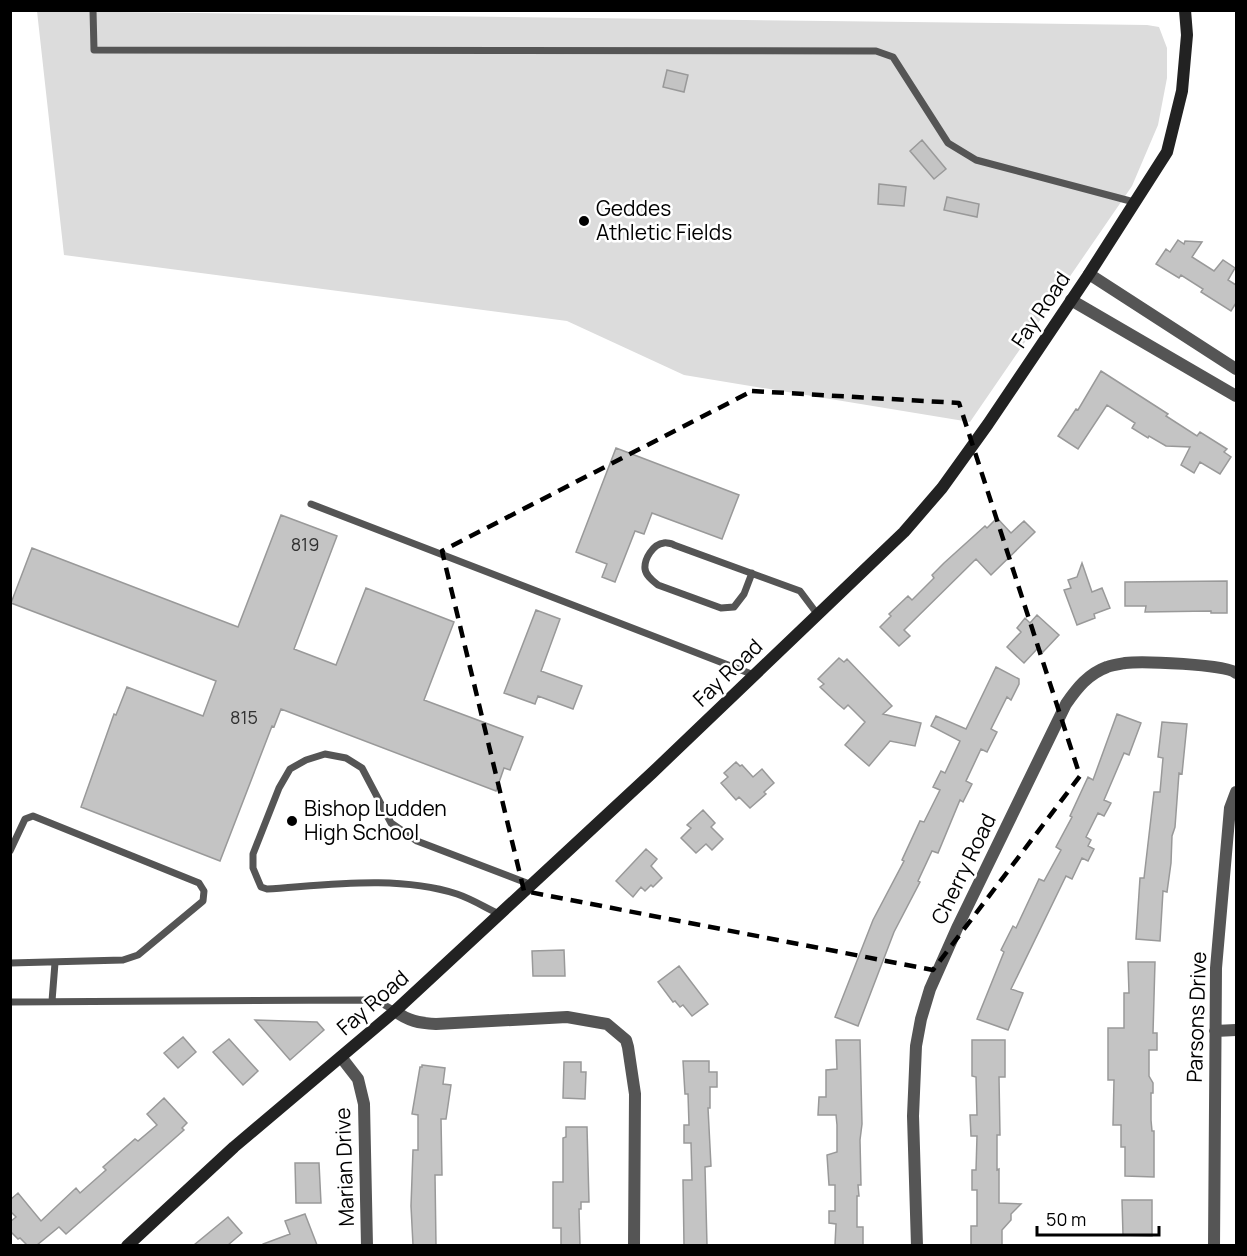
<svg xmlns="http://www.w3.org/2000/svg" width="1247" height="1256" font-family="Manrope,sans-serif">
	<rect width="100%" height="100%" fill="#fff"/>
	<path fill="#dcdcdc" d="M37,11l1110,14 12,2 8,21v30l-9,47 -26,61 -162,236 -286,-47 -117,-54 -503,-66z"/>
	<path fill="#c4c4c4" stroke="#999" stroke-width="1.5" d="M667,70l21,5 -4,17 -21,-5z
		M922,140l24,29 -12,10 -24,-28z
		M879,184l27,3 -2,19 -26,-2z
		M947,197l32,7 -2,13 -33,-7z
		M1178,240l6,4 1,-3 17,1 -10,15 22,14 9,-11 12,8 -7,12 8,5v18l-5,8 -30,-19 2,-3 -22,-14 -2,3 -23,-14 10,-15 4,3z
		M1101,371l67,43 -2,2 31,20 3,-4 27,17 -3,3 7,5 -11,17 -20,-12 -6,11 -13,-8 9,-18 -24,-1 -17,-10 -1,2 -16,-10 3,-5 -28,-18 -29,44 -20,-13 18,-27 2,1z
		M616,448l123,47 -17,44 -70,-26 -8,21 -9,-3 -20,51 -13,-5 5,-13 -31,-12z
		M281,515l56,21 -43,113 42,16 30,-77 88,34 -30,78 99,37 -13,33 -6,-2 -8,23 -215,-82 -7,18 -2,-1 -52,135 -139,-54 33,-93 2,1 11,-28 76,29 13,-35 -205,-78 21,-55 206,79z
		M997,518l14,15 13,-12 11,11 -44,43 -15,-16 -72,71 6,6 -11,10 -19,-19 11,-11 -2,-2 19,-18 4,4 22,-22 -2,-3 12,-12 41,-37 2,2z
		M1082,563l10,29 10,-4 8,20 -16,6 1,4 -18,7 -13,-35 7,-2 -3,-8 9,-3z
		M1227,581v32h-16v-2l-66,1 1,-6h-21v-24z
		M536,610l24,9 -19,52 41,15 -9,23 -35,-13 -3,8 -31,-11z
		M1037,615l22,20 -16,17 -5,-4 -14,15 -17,-16 14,-15 -4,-4 8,-10 5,5z
		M839,658l5,4 3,-3 45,47 -9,8 38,9 -6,23 -25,-5 -21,25 -24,-21 20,-23 -17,-17 -4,4 -6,-5 -18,-17 4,-3 -6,-5z
		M996,667l23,12v5l-8,16 -4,-3 -16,32 6,3 -10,20 -6,-3 -15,32 6,3 -9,18 -3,-2 -22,53 -6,-2 -14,30 2,1 -26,50 -36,94 -23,-9 38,-97 31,-59 -2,-1 18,-39 4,1 16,-32 -7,-3 8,-16 4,2 15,-32 -29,-15 5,-10 30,13z
		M1117,714l24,9 -12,32 -5,-2 -20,47 7,3 -7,13 -6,-3 -12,24 5,3 -3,6 6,3 -6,12 -6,-3 -10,21 -6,-3 -55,113 12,4 -15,37 -31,-11 27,-67 -3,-2 12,-24 3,2 23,-49 5,2 17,-31 -5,-3 16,-30 -2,-1 18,-39 5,3z
		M1162,722l25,2 -5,50 -3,-1 -4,54 -3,9 -1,27 -4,29 -4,-1 -3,50 -24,-2 4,-61h4l10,-86h6l3,-34 -5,-1z
		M736,762l4,4 2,-1 11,12 9,-8 12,14 -10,9 2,2 -16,14 -11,-11 -3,3 -15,-17 7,-6 -4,-4z
		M703,810l12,13 -4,4 12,12 -11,11 -6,-6 -10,9 -15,-15 10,-10 -4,-3z
		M646,849l10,9 1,1 -6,7 11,12 -9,9 -2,-2 -6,6 -4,-4 -8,10 -17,-16z
		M564,950l1,26h-32l-1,-25z
		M1128,962h27l-2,71h4v17h-8v26l4,7v10h-2v27l1,11h2v46l-29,-1v-29h-4v-22h-8l1,-45h-6v-52h16v-35h5z
		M679,966l29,38 -16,12 -9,-11 -3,2 -5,-6 -2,1 -15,-20z
		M255,1020l62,2 7,8 -34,30z
		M183,1037l13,15 -18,16 -14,-15z
		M229,1039l29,32 -15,14 -30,-33z
		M836,1040h24l2,84 -2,16 1,45h-3l1,11h-2v31h6v18h-28l1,-21 -7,-1v-12h6v-26h-6l-2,-30 10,-3v-27l-1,-10h-18l1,-18h7v-27l11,-1z
		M972,1040h33v37h-6l1,58h-3v35l2,-1v34l22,1 -10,10v6l-9,10v15h-31v-19h6v-36h-5v-20h4l1,-34h-6l-1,-21h7l-1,-38 -4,-1z
		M683,1061h26v11h8v15h-7v21h-2l3,58 -6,1 2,78h-23l-1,-65h9l-1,-37h-7v-18h5l-1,-31h-3z
		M564,1062h17v10h5l-1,27 -22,-1z
		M422,1065l23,3 -2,16 8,1 -5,34h-5l1,56h-7l1,70h-23l-2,-39 2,-56h5v-35l-6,-1 8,-47h2z
		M164,1098l23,25 -5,5 2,2 -118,104 -7,-7 -22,18h-10l-7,-7 -2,1 -8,-8v-9l6,-5 -6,-6v-11l8,-7 23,28 35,-33 4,5 26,-23 -3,-3 32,-28 3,2 19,-16 -10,-11z
		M566,1127h21l2,75h-8v7h-2l1,36h-19v-17h-8v-46h10v-44l3,-1z
		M295,1163h24l2,40h-25z
		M1122,1200h30v36l-29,-1z
		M305,1214l12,31h-54v-1l27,-10 -5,-13z
		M228,1217l14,16 -14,12h-34z"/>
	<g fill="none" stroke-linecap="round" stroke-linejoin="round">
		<path stroke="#555" stroke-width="7" d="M93,10l1,40 782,1 17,6 55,86 28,17 158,42
			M311,504l443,171
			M752,573l-8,21 -10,13 -13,1 -63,-23c-5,-4 -12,-9 -13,-16 -1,-10 8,-25 19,-26 1,-1 9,1 10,2l126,46 18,24
			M10,851l15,-32 8,-3 166,67 5,8 -1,10 -65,54 -15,5 -113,3
			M499,914c-13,-6 -27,-15 -42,-20 -60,-19 -128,-9 -190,-5l-6,-2 -8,-19v-14l26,-66 11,-19 16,-9 19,-6 21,4 16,10 29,55 26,18 115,44
			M52,1001l3,-38
			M10,1002l353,-2 18,3 14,8"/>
		<path stroke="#555" stroke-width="12" d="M1089,274l147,95
			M1071,300l165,96
			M395,1011c13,10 24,12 41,13l131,-7 40,7 19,16 2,7 7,47 -1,152
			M1215,1031l21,-1
			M341,1057l17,22 6,25 3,142
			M917,1246l-4,-130 3,-70 5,-27 9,-30 28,-63 108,-222c11,-16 22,-30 41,-37 5,-2 12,-3 18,-4 16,-2 102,1 111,10
			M1214,1246l2,-278 14,-160 6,-16"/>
		<path stroke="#222" stroke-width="12" d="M127,1246l107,-99 161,-136 257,-238 252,-241 38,-44 46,-64 101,-150 78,-122 15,-61 5,-56 -2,-25"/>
	</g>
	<path fill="none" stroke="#000" stroke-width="4.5" stroke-dasharray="12 8" stroke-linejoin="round" d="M752,391l207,12 121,373 -147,194 -409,-79 -82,-340z"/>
	<g fill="#000" stroke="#fff" stroke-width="2">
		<circle cx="584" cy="221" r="6"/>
		<circle cx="292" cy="821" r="6"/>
	</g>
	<g text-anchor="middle" stroke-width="5" stroke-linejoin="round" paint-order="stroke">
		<g font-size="18" fill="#313131">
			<text x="305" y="551">819</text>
			<text x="244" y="724">815</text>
		</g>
		<g font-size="21" fill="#000" stroke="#fff" text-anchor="start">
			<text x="596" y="216">Geddes<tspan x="596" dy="24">Athletic Fields</tspan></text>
			<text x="304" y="816">Bishop Ludden<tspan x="304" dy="24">High School</tspan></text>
		</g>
		<g font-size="21" fill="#000" stroke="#fff">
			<text transform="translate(1041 310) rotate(-56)" y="7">Fay Road</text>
			<text transform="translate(728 673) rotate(-44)" y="7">Fay Road</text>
			<text transform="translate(964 869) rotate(-64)" y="7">Cherry Road</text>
			<text transform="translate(373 1003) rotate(-41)" y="7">Fay Road</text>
			<text transform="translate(1197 1017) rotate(-88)" y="7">Parsons Drive</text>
			<text transform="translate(345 1167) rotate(-92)" y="7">Marian Drive</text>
		</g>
	</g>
	<rect width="1247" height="1256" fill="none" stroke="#000000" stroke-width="24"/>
	<path d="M1037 1226v9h122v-9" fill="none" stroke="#000000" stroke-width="3"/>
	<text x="1046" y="1226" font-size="18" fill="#000000" stroke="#ffffff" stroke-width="4.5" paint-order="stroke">50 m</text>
</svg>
